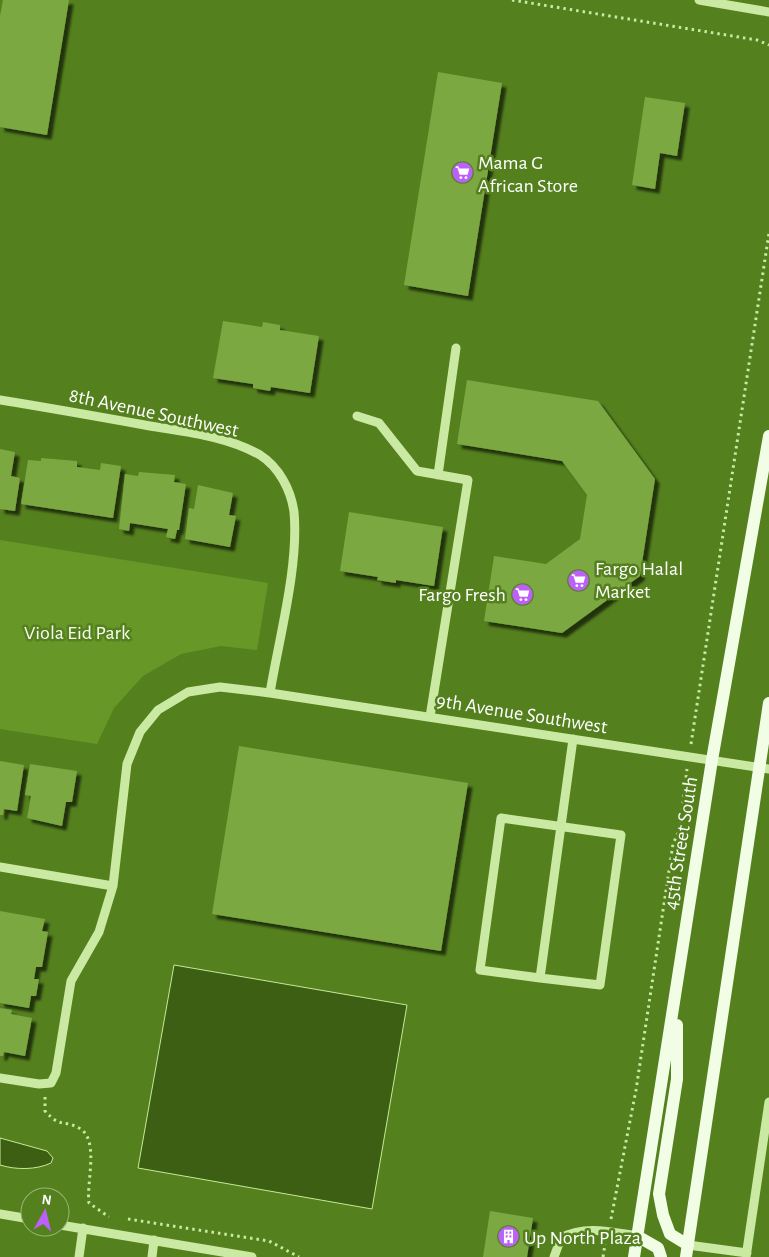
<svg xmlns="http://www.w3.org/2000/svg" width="769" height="1257" font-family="'Alegreya Sans',sans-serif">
	<defs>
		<filter id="shadow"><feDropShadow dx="4.5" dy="4.5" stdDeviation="1" flood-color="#0009"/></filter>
	</defs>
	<rect width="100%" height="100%" fill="#54801e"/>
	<path fill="#679827" d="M0,540l268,43 -11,67 -36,-4 -40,8 -38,22 -29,32 -17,36 -97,-15z"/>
	<path fill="#3c5f14" stroke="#c6ea96" d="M174,965l233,40 -35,204 -234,-41z
		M0,1138l47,13 6,7 -2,5c-15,7 -35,7 -51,2z"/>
	<path fill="#7ba842" filter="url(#shadow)" d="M3,0h66l-22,135 -47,-8v-111z
		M438,72l64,11 -34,213 -64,-11z
		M645,97l40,6 -8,53 -17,-3 -5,36 -23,-4z
		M223,321l39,6 1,-5 17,3v5l39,6 -9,57 -39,-6 -1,4 -17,-3v-4l-40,-6z
		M467,380l131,21 57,78 -15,97 -78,57 -78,-12 10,-65 52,8 34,-25 7,-44 -25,-34 -105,-17z
		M0,449l15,3 -4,24 9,2 -5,33 -15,-2z
		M41,458l36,3v6l23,3 1,-7 20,3 -8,52 -92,-14 7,-44 13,1z
		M139,472l36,3 -1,7 12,2 -7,46h-2l-2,9 -9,-2 2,-8 -38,-6 -1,8 -10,-2 6,-55 13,2z
		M198,485l35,8 -4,22 7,1 -6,31 -45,-8 4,-31 5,1z
		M349,512l94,15 -9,59 -38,-6v3l-19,-3 1,-3 -38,-6z
		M239,746l229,37 -27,168 -229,-37z
		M0,761l24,4 -7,46 -13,-2 -1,6h-3z
		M30,764l47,7 -5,31h-6l-4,24 -35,-8 4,-22 -6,-1z
		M0,911l45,8 -3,12 6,1 -6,35h-6l-2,12h5l-3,17h-5l-2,12 -29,-5z
		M0,1008l12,2 -1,4 21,4 -7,38 -21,-4 -1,4h-3z
		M490,1211l43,7 -6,39h-44z"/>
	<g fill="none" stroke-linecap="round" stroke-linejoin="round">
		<path stroke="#cae9a2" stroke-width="3" stroke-dasharray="2.5 4" stroke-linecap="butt" d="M512,0l245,40 12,5
			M691,744l78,-511
			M45,1097v14c16,18 18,8 34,17 21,11 7,55 10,75l20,14
			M128,1219l141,22 30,16
			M611,1219l25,-129 37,-246 7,-15 7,-60
			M603,1257l2,-13"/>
		<path stroke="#cae9a2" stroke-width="9" d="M699,0l70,12
			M0,400c50,8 100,17 150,26 36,6 77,10 110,29 19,12 31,35 34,57 5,54 -15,126 -24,181
			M357,416l22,7 38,48 51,9 -38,237
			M438,475l18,-127
			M0,867l113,19 14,-122 13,-32 18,-22 30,-18 32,-5 50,6 499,76
			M540,978l60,7 21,-150 -120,-17 -21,152 60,8 33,-239
			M0,1078l39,6 12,-1 5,-10 15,-92 28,-49 14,-46
			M0,1214l30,5
			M60,1225l192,32
			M688,1245l59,8
			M79,1257l4,-29
			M152,1257l2,-17
			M554,1257l7,-19c24,-13 50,-6 76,-2
			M746,1257l23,-155"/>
		<path stroke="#f1fee5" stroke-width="12" d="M677,1025v54l-18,115 4,21 7,19 18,11
			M637,1236l21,12 3,9
			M634,1257l78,-497 57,-324
			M686,1257l83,-554"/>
	</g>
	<defs>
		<symbol id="supermarket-disc" viewBox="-11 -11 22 22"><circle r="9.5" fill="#bb61f8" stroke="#54801e"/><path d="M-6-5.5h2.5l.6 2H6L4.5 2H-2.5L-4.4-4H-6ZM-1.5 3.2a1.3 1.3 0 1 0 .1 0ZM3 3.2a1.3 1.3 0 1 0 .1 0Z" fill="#fff"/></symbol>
		<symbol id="building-disc" viewBox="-11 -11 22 22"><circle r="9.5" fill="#bb61f8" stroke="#54801e"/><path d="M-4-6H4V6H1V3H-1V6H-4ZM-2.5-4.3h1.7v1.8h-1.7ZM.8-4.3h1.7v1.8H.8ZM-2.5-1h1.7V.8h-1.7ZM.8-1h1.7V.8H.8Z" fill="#fff"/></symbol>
	</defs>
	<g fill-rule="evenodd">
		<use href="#supermarket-disc" x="450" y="160" width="25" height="25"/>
		<use href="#supermarket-disc" x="566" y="568" width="25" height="25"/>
		<use href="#supermarket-disc" x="510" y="582" width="25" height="25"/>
		<use href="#building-disc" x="496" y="1224" width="25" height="25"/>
	</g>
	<g text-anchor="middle" stroke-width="5" stroke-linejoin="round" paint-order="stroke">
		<g font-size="20" fill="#fff" stroke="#54801e" text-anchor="start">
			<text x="478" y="169">Mama G<tspan x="478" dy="23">African Store</tspan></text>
			<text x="595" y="575">Fargo Halal<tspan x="595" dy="23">Market</tspan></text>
			<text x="506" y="601" text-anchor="end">Fargo Fresh</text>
			<text x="524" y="1244">Up North Plaza</text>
		</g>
		<g font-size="20" fill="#fff" stroke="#54801e">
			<text transform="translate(154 412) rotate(12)" y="7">8th Avenue Southwest</text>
			<text transform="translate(522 713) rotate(9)" y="7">9th Avenue Southwest</text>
			<text transform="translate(680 843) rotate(-81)" y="7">45th Street South</text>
		</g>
		<g font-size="20" fill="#f8fdf1" stroke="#54801e">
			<text x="77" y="639">Viola Eid Park</text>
		</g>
	</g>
	<g transform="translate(45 1212) rotate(8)"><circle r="24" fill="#54801e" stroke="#98b378"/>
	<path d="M0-4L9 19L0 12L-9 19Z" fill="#bb61f8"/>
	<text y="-8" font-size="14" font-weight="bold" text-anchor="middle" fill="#ffffff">N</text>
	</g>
</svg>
